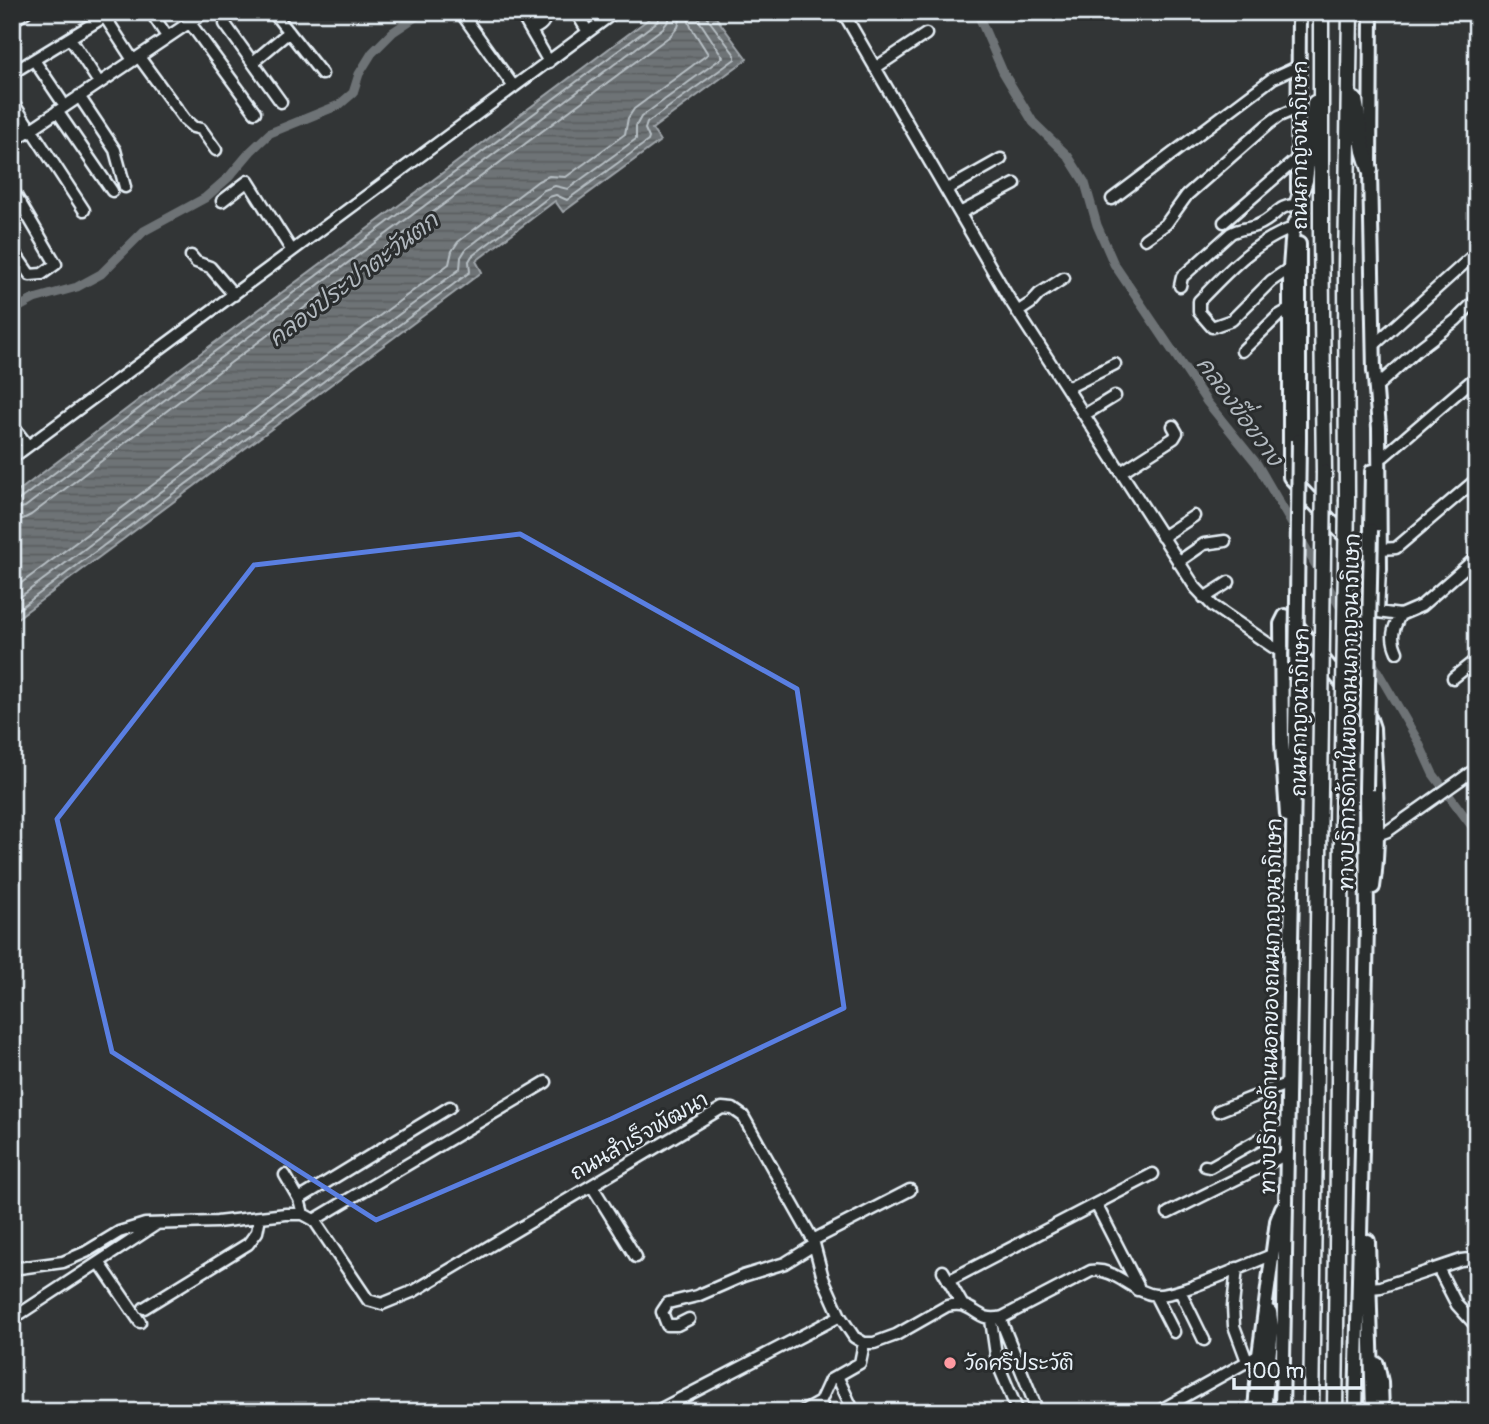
<svg xmlns="http://www.w3.org/2000/svg" width="1489" height="1424" font-family="Pangolin,'Playpen Sans Thai',sans-serif">
	<defs>
		<pattern id="water-rules" width="6" height="5" patternUnits="userSpaceOnUse" patternTransform="scale(1.75)"><rect width="6" height="5" fill="#6e7376"/><path d="M0 2.5h6" fill="none" stroke="#5a5e60"/></pattern>
	</defs>
	<rect width="100%" height="100%" fill="#323536"/>
	<filter id="ink" filterUnits="userSpaceOnUse"><feTurbulence type="fractalNoise" baseFrequency=".0143" numOctaves="2"/><feDisplacementMap in="SourceGraphic" scale="14" xChannelSelector="R" yChannelSelector="G"/><feConvolveMatrix kernelMatrix="1 2 1 2 8 2 1 2 1" color-interpolation-filters="sRGB"/></filter>
	<g filter="url(#ink)">
		<path fill="url(#water-rules)" stroke="#9fa5aa" stroke-width="2" d="M658,12h54l35,47 -95,70 8,12 -97,71 -8,-11 -79,60 6,11 -470,350v-126l162,-123z"/>
		<g fill="none" stroke-linecap="round" stroke-linejoin="round">
			<path stroke="#b7bfc4" stroke-width="2" d="M12,501l7,-1 160,-122 479,-357 3,-9
				M12,510l13,-3 159,-122 479,-357 6,-8 1,-8
				M12,521l11,-2 8,-4 159,-122 480,-357 8,-9 3,-11h6l4,11 17,27 -74,55 -6,9 -3,16 -59,43 -17,-1 -11,5 -80,61 -6,9 -3,13 -437,326
				M12,603l448,-334 1,-12 5,-8 78,-59 11,-4 13,3 68,-50v-13l5,-9 82,-60 -23,-35 -2,-10
				M12,614l458,-342 -1,-11 3,-5 77,-59 7,-2 11,5 81,-59 1,-3 -4,-9 2,-6 88,-64v-4l-27,-36 -1,-7"/>
			<path stroke="#6e7376" stroke-width="9" d="M977,12l26,60 30,50 35,34 17,27 12,42 17,39 93,138 50,62 161,277 15,33 44,59
				M12,311l22,-12 43,-12 24,-13 43,-43 61,-33 24,-21 22,-26 19,-18 69,-28 14,-12 6,-19 13,-21 21,-21 30,-20"/>
			<defs>
				<path id="minor" d="M151,12l15,23
					M273,12l49,62
					M520,12l29,50
					M576,12l12,20
					M843,12l165,285 187,290 18,19 60,41 10,3
					M105,17l26,40
					M464,17l50,70
					M12,21l14,-9
					M190,23l65,89
					M225,24l56,78
					M531,30c9,-3 15,-7 14,-18
					M70,38l26,40
					M139,57l46,63 8,7 8,2 15,21
					M34,60l27,40
					M253,62l36,-30
					M875,68l51,-34
					M12,73l100,-61
					M79,96l36,54 10,37
					M12,101l17,26
					M57,111l55,80
					M31,129l53,81
					M12,142l193,-130
					M12,189l44,75 -14,10 -12,1 -18,-26
					M946,190l55,-31
					M1112,199l161,-121 26,-12
					M222,201l26,-20 44,70
					M12,210l9,-7
					M960,213l55,-29
					M1224,222l75,-65
					M1145,239l21,-15 21,-29 80,-70 12,-9 19,-8
					M191,256l5,6 14,5 24,28
					M1290,268l-19,13 -39,39 -20,7 -13,-15v-11c27,-28 56,-60 94,-73
					M1180,286l2,-9 49,-44c9,-5 18,-4 27,-8 18,-7 19,-21 40,-20
					M1019,311l12,-8 8,-9 25,-16
					M1374,345l103,-93
					M1242,351l36,-35 12,-7
					M1376,387l41,-37 39,-30 21,-21
					M1067,388l48,-24
					M1084,415l31,-19
					M12,425l16,21
					M1379,457l5,-1 93,-80
					M12,458l603,-446
					M1121,472l53,-34 3,-5 -4,-7
					M1162,537l32,-21
					M1381,549l15,-1 81,-69
					M1178,562l26,-18 21,-3
					M1380,570l-2,42 22,3 21,-9 56,-49
					M1204,598l25,-16
					M1397,652c-7,-15 -4,-23 3,-37
					M1453,678l24,-19
					M1377,835l11,-4 89,-63
					M1218,1111l71,-28
					M1205,1166l5,1 55,-31 23,-6
					M285,1175l14,24 4,15
					M592,1186l44,71
					M299,1199l151,-92
					M1096,1204l42,82 -1,4
					M1168,1213l119,-59
					M314,1220l232,-138
					M813,1240l97,-50
					M99,1262l41,60
					M1237,1268l-4,38 1,20 13,35
					M1438,1268l19,37 20,22
					M12,1269l51,-7 23,-10 33,-20 26,-8 72,-2 69,-8h17l11,6 54,80 14,4 32,-13 308,-183 11,1 10,7 70,124 10,38 17,38 14,21 10,6h10l22,-8 51,-29c29,-7 27,18 56,11l88,-46c24,-4 40,21 64,24 22,2 92,-31 117,-40
					M943,1271l19,33
					M948,1281l205,-107
					M1370,1288l11,-1 80,-27 16,-2
					M1180,1291l24,49
					M1155,1295l19,37
					M144,1308l104,-64 9,-12 3,-15
					M1000,1318l38,94
					M12,1319l145,-95
					M689,1319l-12,6h-10l-5,-13 6,-9 29,-7 46,-20 42,-13 29,-18
					M991,1320l6,42 21,50
					M837,1376l17,36
					M820,1402l5,10
					M655,1412l185,-96
					M802,1412l18,-10 10,-22 30,-17 4,-20
					M1157,1412l102,-57"/>
				<path id="major" d="M1371,12l-1,158 4,202
					M1298,190l1,-178
					M1299,216l-6,12 -3,40v209l75,81 15,12 -1,-142 -5,-62
					M1299,244v196
					M1371,530l1,-59
					M1287,815l-5,-72 -1,-119 4,-8 7,3 78,100 3,9c2,53 8,107 0,159
					M1368,1241l5,171
					M1377,1364l4,18 1,30
					M1255,1412l4,-57 18,-134 5,-13
					M1264,1412l8,-84 -2,-16
					M1282,1412l14,-732
					M1356,1412l11,-485 -1,-137"/>
				<path id="highway" d="M1321,12v218l3,242
					M1355,100l9,51 6,19
					M1298,201l7,-21 10,-77
					M1347,500l-1,-231 4,-257
					M1311,1412l10,-694
					M1335,1412l8,-659"/>
			</defs>
			<use href="#minor" stroke="#e8f1f8" stroke-width="15"/>
			<use href="#major" stroke="#e8f1f8" stroke-width="18"/>
			<use href="#highway" stroke="#e8f1f8" stroke-width="19"/>
			<use href="#minor" stroke="#2a2d2e" stroke-width="10"/>
			<use href="#major" stroke="#2a2d2e" stroke-width="12"/>
			<use href="#highway" stroke="#2a2d2e" stroke-width="14"/>
			<defs>
				<path id="major-bridge" d="M1296,680l3,-240
					M1366,790l5,-260"/>
				<path id="highway-bridge" d="M1321,718l3,-246
					M1343,753l4,-253"/>
			</defs>
			<use href="#major-bridge" stroke="#e8f1f8" stroke-width="18" stroke-linecap="butt"/>
			<use href="#highway-bridge" stroke="#e8f1f8" stroke-width="19" stroke-linecap="butt"/>
			<use href="#major-bridge" stroke="#2a2d2e" stroke-width="12"/>
			<use href="#highway-bridge" stroke="#2a2d2e" stroke-width="14"/>
		</g>
	</g>
	<path fill="none" stroke="#5a7fe2" stroke-width="5" stroke-linejoin="round" d="M520,534l277,155 47,319 -233,111 -235,101 -264,-168 -55,-233 197,-254z"/>
	<circle fill="#ff9aa2" stroke="#2a2d2e" stroke-width="2.5" cx="950" cy="1363" r="7"/>
	<g text-anchor="middle" stroke-width="6" stroke-linejoin="round" paint-order="stroke">
		<g font-size="21" fill="#e8f1f8" stroke="#2a2d2e">
			<text transform="translate(1300 145) rotate(-90)" y="7">ถนนกาญจนาภิเษก</text>
			<text transform="translate(1300 712) rotate(-89)" y="7">ถนนกาญจนาภิเษก</text>
			<text transform="translate(1349 712) rotate(-89)" y="7">ทางบริการด้านในของถนนกาญจนาภิเษก</text>
			<text transform="translate(1271 1006) rotate(-89)" y="7">ทางบริการด้านนอกของถนนกาญจนาภิเษก</text>
			<text transform="translate(639 1136) rotate(-30)" y="7">ถนนสำเร็จพัฒนา</text>
		</g>
		<g font-size="21" fill="#e8f1f8" stroke="#2a2d2e" text-anchor="start">
			<text x="964" y="1370">วัดศรีประวัติ</text>
		</g>
		<g font-size="23" font-style="italic" fill="#b1b8be" stroke="#2a2d2e">
			<text transform="translate(353 279) rotate(-37)" y="8">คลองประปาตะวันตก</text>
			<text transform="translate(1240 411) rotate(54)" y="8">คลองขื่อขวาง</text>
		</g>
	</g>
	<rect width="1489" height="1424" fill="none" stroke="#2a2d2e" stroke-width="42"/>
	<rect x="21" y="21" width="1447" height="1382" fill="none" stroke="#e8f1f8" stroke-width="2.5" filter="url(#ink)"/>
	<path d="M1234 1378v10h128v-10" fill="none" stroke="#e8f1f8" stroke-width="3.5"/>
	<text x="1244" y="1378" font-size="21" fill="#e8f1f8" stroke="#2a2d2e" stroke-width="5" paint-order="stroke">100 m</text>
</svg>
